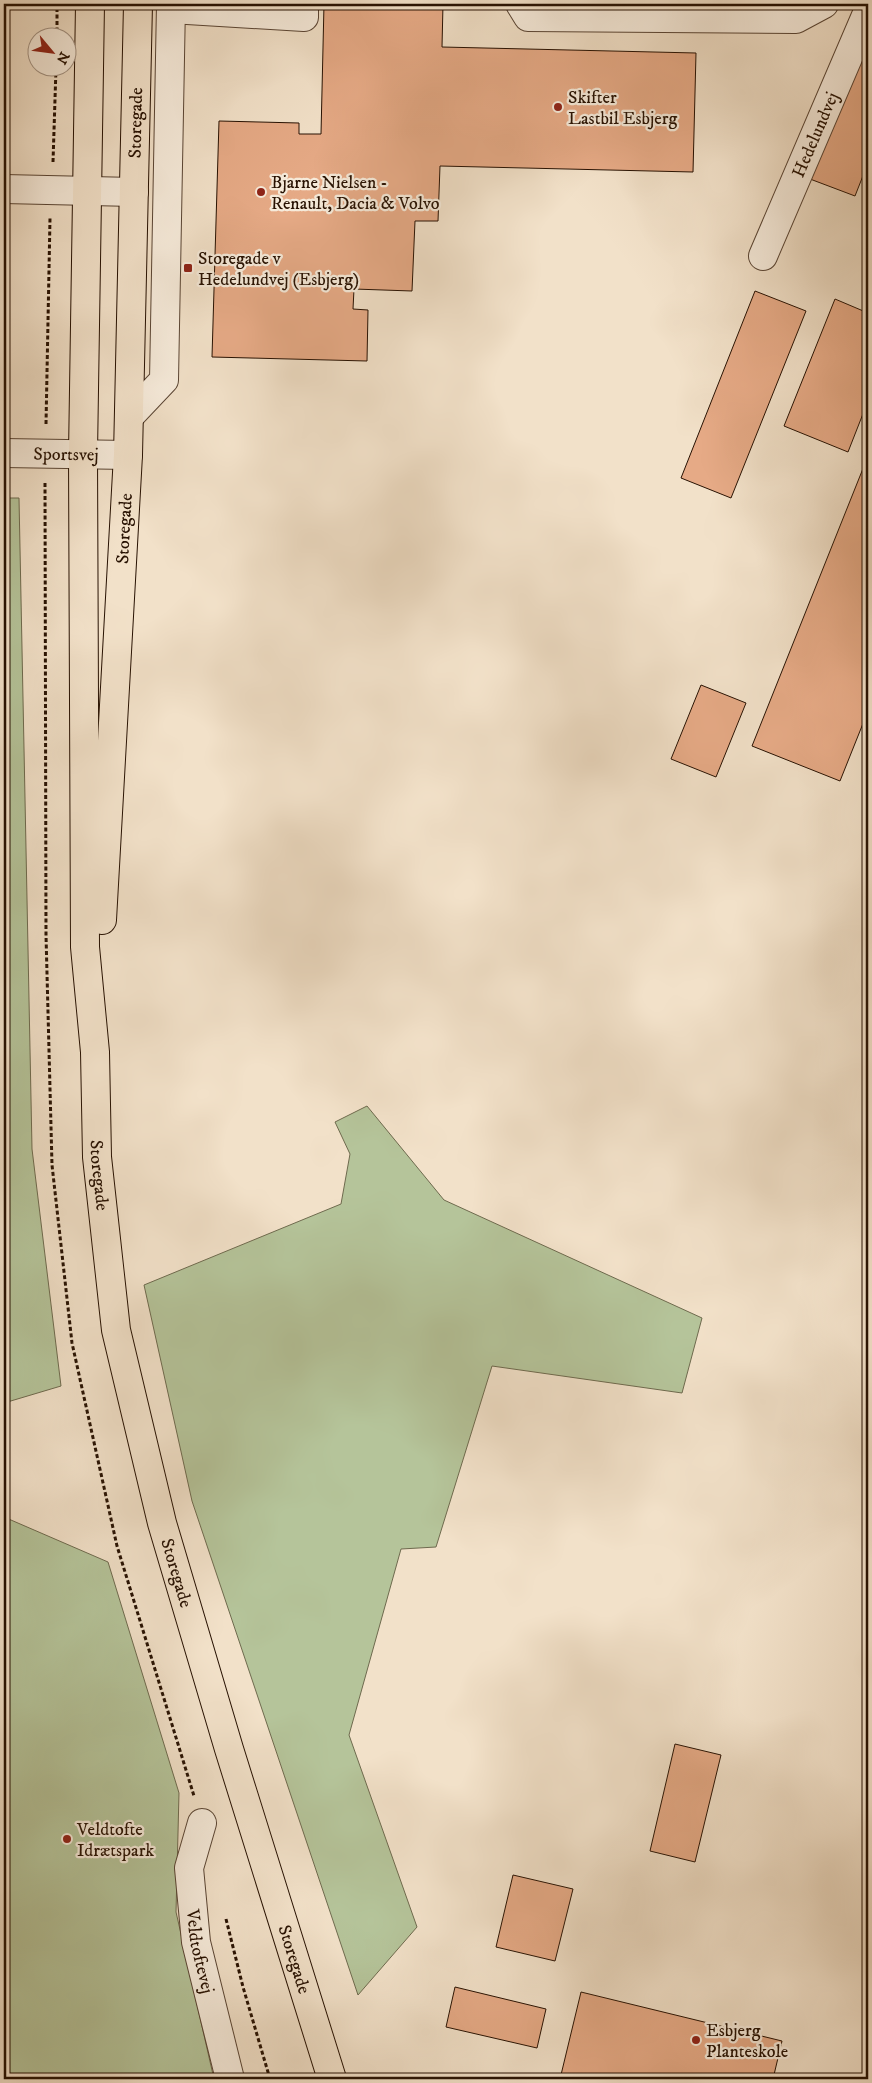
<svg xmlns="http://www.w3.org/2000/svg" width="872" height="2083" font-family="'IM FELL DW Pica',serif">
	<rect width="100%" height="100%" fill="#f2e1c9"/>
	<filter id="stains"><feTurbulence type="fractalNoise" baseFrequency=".004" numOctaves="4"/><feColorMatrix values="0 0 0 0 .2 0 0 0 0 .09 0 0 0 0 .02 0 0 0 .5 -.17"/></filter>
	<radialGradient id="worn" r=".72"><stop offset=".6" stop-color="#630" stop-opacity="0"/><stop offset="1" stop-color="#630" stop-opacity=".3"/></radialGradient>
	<path fill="#b5c49a" stroke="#6e6a4e" d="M4,498h15l13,651 29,237 -57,17z
		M367,1106l77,94 258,118 -20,75 -190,-27 -56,181 -35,2 -52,186 68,192 -59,68 -166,-494 -48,-216 197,-81 9,-50 -15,-32z
		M4,1517l104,45 71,231 -3,119 38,167h-210z"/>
	<path fill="#e6aa86" stroke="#271102" d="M324,4h119l-1,43 254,6 -3,119 -253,-6 -2,55h-23l-3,70 -58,-2 -1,20 15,1 -1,51 -155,-4 7,-236 80,2v11h22z
		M858,58l10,4v101l-13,33 -45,-17z
		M755,291l51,20 -75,187 -50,-20z
		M835,299l33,14v88l-20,51 -64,-26z
		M868,456v255l-28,70 -88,-35z
		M701,685l45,18 -30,74 -45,-18z
		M675,1744l46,11 -26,107 -45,-11z
		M513,1875l60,14 -18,72 -59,-14z
		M455,1987l91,22 -9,39 -91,-21z
		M581,1992l201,49 -9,38h-213z"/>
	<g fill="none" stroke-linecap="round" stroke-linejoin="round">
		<defs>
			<g id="minor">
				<path d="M520,4l8,13 268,2 28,-15"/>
				<path d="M171,9l133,8v-13"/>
				<path d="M4,189l130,3"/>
				<path id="s1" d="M763,256l105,-245"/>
				<path d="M129,417l35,-37 7,-376"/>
				<path id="s2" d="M4,453l124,2"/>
				<path id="s3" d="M202,1823l-13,45 7,74 34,137"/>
			</g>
			<g id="major">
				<path id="s4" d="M90,4l-7,450 2,493 10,105 2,105 19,173 46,193 67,226 103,330"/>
				<path id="s5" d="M102,920l26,-465 10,-451"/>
			</g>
		</defs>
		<use href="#minor" stroke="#5a4534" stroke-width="30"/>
		<use href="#major" stroke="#271102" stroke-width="30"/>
		<path stroke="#271102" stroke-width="3" stroke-dasharray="4 2.5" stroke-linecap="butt" d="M57,38v-34
			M53,162l3,-94
			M46,424l4,-206
			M45,483l1,452 6,230 20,178 45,203 77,250
			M226,1919l17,68 27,92"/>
		<use href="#minor" stroke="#f7ecdc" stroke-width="28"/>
		<use href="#major" stroke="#f2e1c9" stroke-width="28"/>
	</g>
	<g fill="#8f2418" stroke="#f7ecdc" stroke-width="2">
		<circle cx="558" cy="107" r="5"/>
		<circle cx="261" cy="192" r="5"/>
		<rect x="183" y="263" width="10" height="10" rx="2.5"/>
		<circle cx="67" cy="1839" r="5"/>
		<circle cx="696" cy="2040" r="5"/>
	</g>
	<g text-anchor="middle" stroke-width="4.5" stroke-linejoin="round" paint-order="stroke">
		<g font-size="18" fill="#271102" stroke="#f7ecdc" text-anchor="start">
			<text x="568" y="103">Skifter<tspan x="568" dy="21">Lastbil Esbjerg</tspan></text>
			<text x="271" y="188">Bjarne Nielsen -<tspan x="271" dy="21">Renault, Dacia &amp; Volvo</tspan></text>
			<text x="198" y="264">Storegade v<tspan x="198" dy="21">Hedelundvej (Esbjerg)</tspan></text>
			<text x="77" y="1835">Veldtofte<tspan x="77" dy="21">Idrætspark</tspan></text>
			<text x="706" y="2036">Esbjerg<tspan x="706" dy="21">Planteskole</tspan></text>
		</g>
		<g font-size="18" fill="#271102" stroke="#f7ecdc">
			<text dy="6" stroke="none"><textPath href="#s5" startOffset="798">Storegade</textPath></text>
			<text dy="6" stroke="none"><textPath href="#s1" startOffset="132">Hedelundvej</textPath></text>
			<text dy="6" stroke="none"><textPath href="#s2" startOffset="62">Sportsvej</textPath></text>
			<text dy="6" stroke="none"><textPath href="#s5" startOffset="392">Storegade</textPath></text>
			<text dy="6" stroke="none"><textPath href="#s4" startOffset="1172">Storegade</textPath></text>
			<text dy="6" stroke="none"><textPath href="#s4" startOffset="1578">Storegade</textPath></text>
			<text dy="6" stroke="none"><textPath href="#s3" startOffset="131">Veldtoftevej</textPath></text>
			<text dy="6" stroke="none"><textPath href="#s4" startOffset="1982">Storegade</textPath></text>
		</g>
	</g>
	<rect width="872" height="2083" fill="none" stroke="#f2e1c9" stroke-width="20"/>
	<rect x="5" y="5" width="862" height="2073" fill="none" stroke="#271102" stroke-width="2.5"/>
	<rect x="10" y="10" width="852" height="2063" fill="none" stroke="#271102"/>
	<g transform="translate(52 52) rotate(119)"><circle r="24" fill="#f7ecdc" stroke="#a49485"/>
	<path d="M0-4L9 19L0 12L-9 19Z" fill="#8f2418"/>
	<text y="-8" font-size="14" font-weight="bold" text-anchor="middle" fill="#271102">N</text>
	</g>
	<rect width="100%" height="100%" filter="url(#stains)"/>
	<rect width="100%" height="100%" fill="url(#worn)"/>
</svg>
